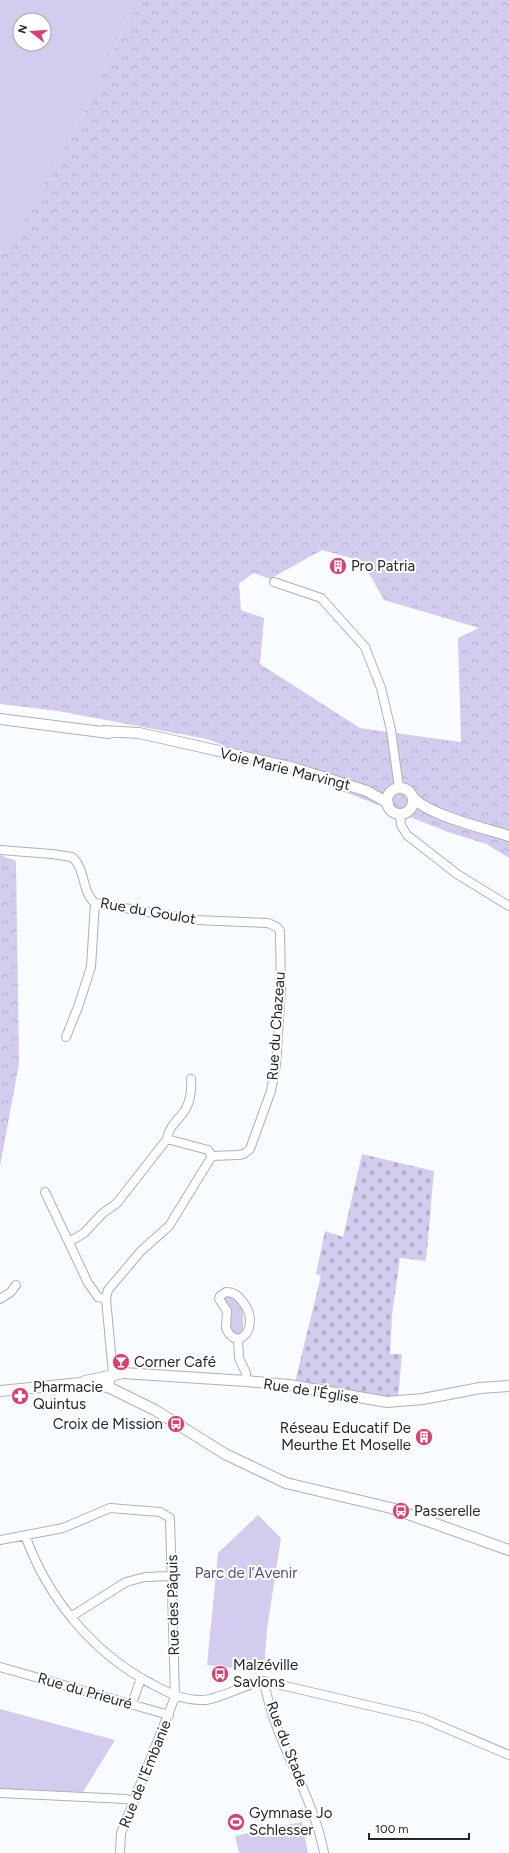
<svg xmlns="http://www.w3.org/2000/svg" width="509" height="1853" font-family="Figtree,sans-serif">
	<defs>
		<pattern id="forest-crowns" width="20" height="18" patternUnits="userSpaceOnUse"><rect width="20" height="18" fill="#d3ccef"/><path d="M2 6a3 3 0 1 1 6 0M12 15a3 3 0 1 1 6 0" fill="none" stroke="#b5afcd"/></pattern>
		<pattern id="cemetery-stones" width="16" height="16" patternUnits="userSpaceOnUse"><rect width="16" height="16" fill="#d3ccef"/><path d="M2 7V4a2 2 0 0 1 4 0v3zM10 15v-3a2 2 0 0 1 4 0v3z" fill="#b5afcd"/></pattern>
	</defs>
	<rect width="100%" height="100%" fill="#f9fcff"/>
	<path fill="#d3ccef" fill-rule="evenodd" d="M0,0h145l-15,16 -48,100 -75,136 -7,1zM20,20h24v24h-24z
		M225,1295l8,1 15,18 -5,-1v16l3,3 -7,3 -8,-2 -7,-30z
		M258,1515l23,23 -14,91 -3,42 -57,-6 11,-112z
		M0,1709l115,31 -32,52 -83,-3z
		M302,1822l6,31h-69l-4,-17z"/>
	<path fill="url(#forest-crowns)" fill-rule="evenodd" d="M145,0h364v858l-23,-14 -35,-11 -244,-94 -149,-28 -58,-7v-451l7,-2 75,-135 48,-100zM322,550l40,11 22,39 95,28 -21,10 3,104 -101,-14 -100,-64 4,-46 -23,-8 -2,-27 15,-10 16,6z
		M0,855l16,6 3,203 -19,102z"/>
	<path fill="url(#cemetery-stones)" d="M362,1154l72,17 -8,90 -26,-3 -8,57 -2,39h12l-4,45 -103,-17 26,-106 -5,-2 9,-43 18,6z"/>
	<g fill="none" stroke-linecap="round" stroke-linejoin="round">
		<defs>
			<path id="minor" d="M274,582l47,16 44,49 16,41 10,42 8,58
				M400,813l1,12 6,10 50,39 52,32
				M0,850l52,4 20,3c14,12 9,34 23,46l100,17 73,3 9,4 3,4 1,58 -5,76 -5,26 -21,58 -6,5 -6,1 -26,1 -43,70 -28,25 -33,39 -2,9 7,75 -5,13
				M66,1037l12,-30 13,-40 4,-64
				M167,1139l41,11 4,6
				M45,1192l43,91 10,14 8,2
				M69,1242l15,-9 19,-20 14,-10 50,-64c2,-12 9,-17 16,-26 7,-9 9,-23 8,-34
				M226,1292c8,0 11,3 16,9 21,24 -5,54 -16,27l1,-17 -8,-12 1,-3z
				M0,1299l11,-7 5,-7
				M238,1339l1,19 7,15v8
				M25,1535c22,62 67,117 125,148 17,9 31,17 51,17 15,1 44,-16 63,-19l158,37 87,37
				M0,1540l63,-12 47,-20 50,4 10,6 5,179 -54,136 -1,20
				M72,1616l54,-34 19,-5 27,-1
				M0,1667l169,48
				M264,1681c10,60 49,112 60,172
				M132,1704l9,-26
				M0,1793l126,6 7,2"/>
			<path id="major" d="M0,719l109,14
				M103,731l36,2 27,6 128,29 73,23 21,12
				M387 801a13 13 0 1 1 26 0a13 13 0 1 1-26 0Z
				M412,796c14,19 73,32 97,40
				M85,1381l38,-8 123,8 43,4 98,17 36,-3 57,-11 29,-2
				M0,1391l81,-8 27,4 47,23 70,44 61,29 105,25 118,42"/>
		</defs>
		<use href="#minor" stroke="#acb1b5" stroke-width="10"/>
		<use href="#major" stroke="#acb1b5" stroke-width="12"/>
		<use href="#minor" stroke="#fff" stroke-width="8"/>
		<use href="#major" stroke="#fff" stroke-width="10"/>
	</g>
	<defs>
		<symbol id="building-disc" viewBox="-11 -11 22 22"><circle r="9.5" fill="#d14473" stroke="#fff"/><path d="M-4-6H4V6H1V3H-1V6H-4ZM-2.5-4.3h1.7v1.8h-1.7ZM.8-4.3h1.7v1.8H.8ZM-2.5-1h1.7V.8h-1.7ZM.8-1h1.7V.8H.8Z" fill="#fff"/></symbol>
		<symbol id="bar-disc" viewBox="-11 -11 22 22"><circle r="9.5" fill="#d14473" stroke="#fff"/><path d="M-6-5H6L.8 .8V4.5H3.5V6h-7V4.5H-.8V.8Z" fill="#fff"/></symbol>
		<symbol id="pharmacy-disc" viewBox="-11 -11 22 22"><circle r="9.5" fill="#d14473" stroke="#fff"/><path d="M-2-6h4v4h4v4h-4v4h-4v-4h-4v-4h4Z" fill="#fff"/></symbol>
		<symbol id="bus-disc" viewBox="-11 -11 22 22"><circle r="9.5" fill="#d14473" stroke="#fff"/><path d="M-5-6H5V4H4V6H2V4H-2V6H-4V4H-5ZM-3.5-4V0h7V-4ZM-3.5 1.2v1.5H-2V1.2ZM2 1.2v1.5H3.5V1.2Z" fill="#fff"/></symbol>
		<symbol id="stadium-disc" viewBox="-11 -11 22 22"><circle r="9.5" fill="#d14473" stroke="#fff"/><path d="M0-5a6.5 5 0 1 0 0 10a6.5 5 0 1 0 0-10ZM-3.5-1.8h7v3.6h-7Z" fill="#fff"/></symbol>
	</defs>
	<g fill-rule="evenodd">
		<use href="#building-disc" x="328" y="556" width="20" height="20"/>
		<use href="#bar-disc" x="111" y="1352" width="20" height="20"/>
		<use href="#pharmacy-disc" x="10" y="1386" width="20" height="20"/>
		<use href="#bus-disc" x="166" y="1414" width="20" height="20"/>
		<use href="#building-disc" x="414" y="1427" width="20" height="20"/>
		<use href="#bus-disc" x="391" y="1501" width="20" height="20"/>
		<use href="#bus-disc" x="210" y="1664" width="20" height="20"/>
		<use href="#stadium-disc" x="226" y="1812" width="20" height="20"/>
	</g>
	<g text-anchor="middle" stroke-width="4" stroke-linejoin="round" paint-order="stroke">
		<g font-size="15" fill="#252728" stroke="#fff" text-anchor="start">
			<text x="351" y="571">Pro Patria</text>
			<text x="134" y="1367">Corner Café</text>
			<text x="33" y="1392">Pharmacie<tspan x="33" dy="17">Quintus</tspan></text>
			<text x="163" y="1429" text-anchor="end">Croix de Mission</text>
			<text x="411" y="1433" text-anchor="end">Réseau Educatif De<tspan x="411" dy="17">Meurthe Et Moselle</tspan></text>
			<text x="414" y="1516">Passerelle</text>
			<text x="233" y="1670">Malzéville<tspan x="233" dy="17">Savlons</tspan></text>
			<text x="249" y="1818">Gymnase Jo<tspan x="249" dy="17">Schlesser</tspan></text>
		</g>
		<g font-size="15" fill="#252728" stroke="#fff">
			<text transform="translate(285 769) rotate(14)" y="5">Voie Marie Marvingt</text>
			<text transform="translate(148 911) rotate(10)" y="5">Rue du Goulot</text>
			<text transform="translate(276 1026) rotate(-86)" y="5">Rue du Chazeau</text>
			<text transform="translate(311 1391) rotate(9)" y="5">Rue de l'Église</text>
			<text transform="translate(173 1605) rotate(-91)" y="5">Rue des Pâquis</text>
			<text transform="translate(85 1691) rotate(16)" y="5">Rue du Prieuré</text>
			<text transform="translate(287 1744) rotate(69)" y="5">Rue du Stade</text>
			<text transform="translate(145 1774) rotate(-68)" y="5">Rue de l'Embanie</text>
		</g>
		<g font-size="15" fill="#584b7c" stroke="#fff">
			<text x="246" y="1578">Parc de l’Avenir</text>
		</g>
	</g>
	<g transform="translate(32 32) rotate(287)"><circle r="19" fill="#ffffff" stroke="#a8a9a9"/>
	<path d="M0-3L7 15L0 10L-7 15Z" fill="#d14473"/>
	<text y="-6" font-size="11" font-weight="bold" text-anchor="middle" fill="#252728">N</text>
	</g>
	<path d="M369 1833v6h100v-6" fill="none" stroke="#252728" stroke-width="2"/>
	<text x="375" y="1833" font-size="12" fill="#252728" stroke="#ffffff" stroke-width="3" paint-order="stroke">100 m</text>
</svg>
